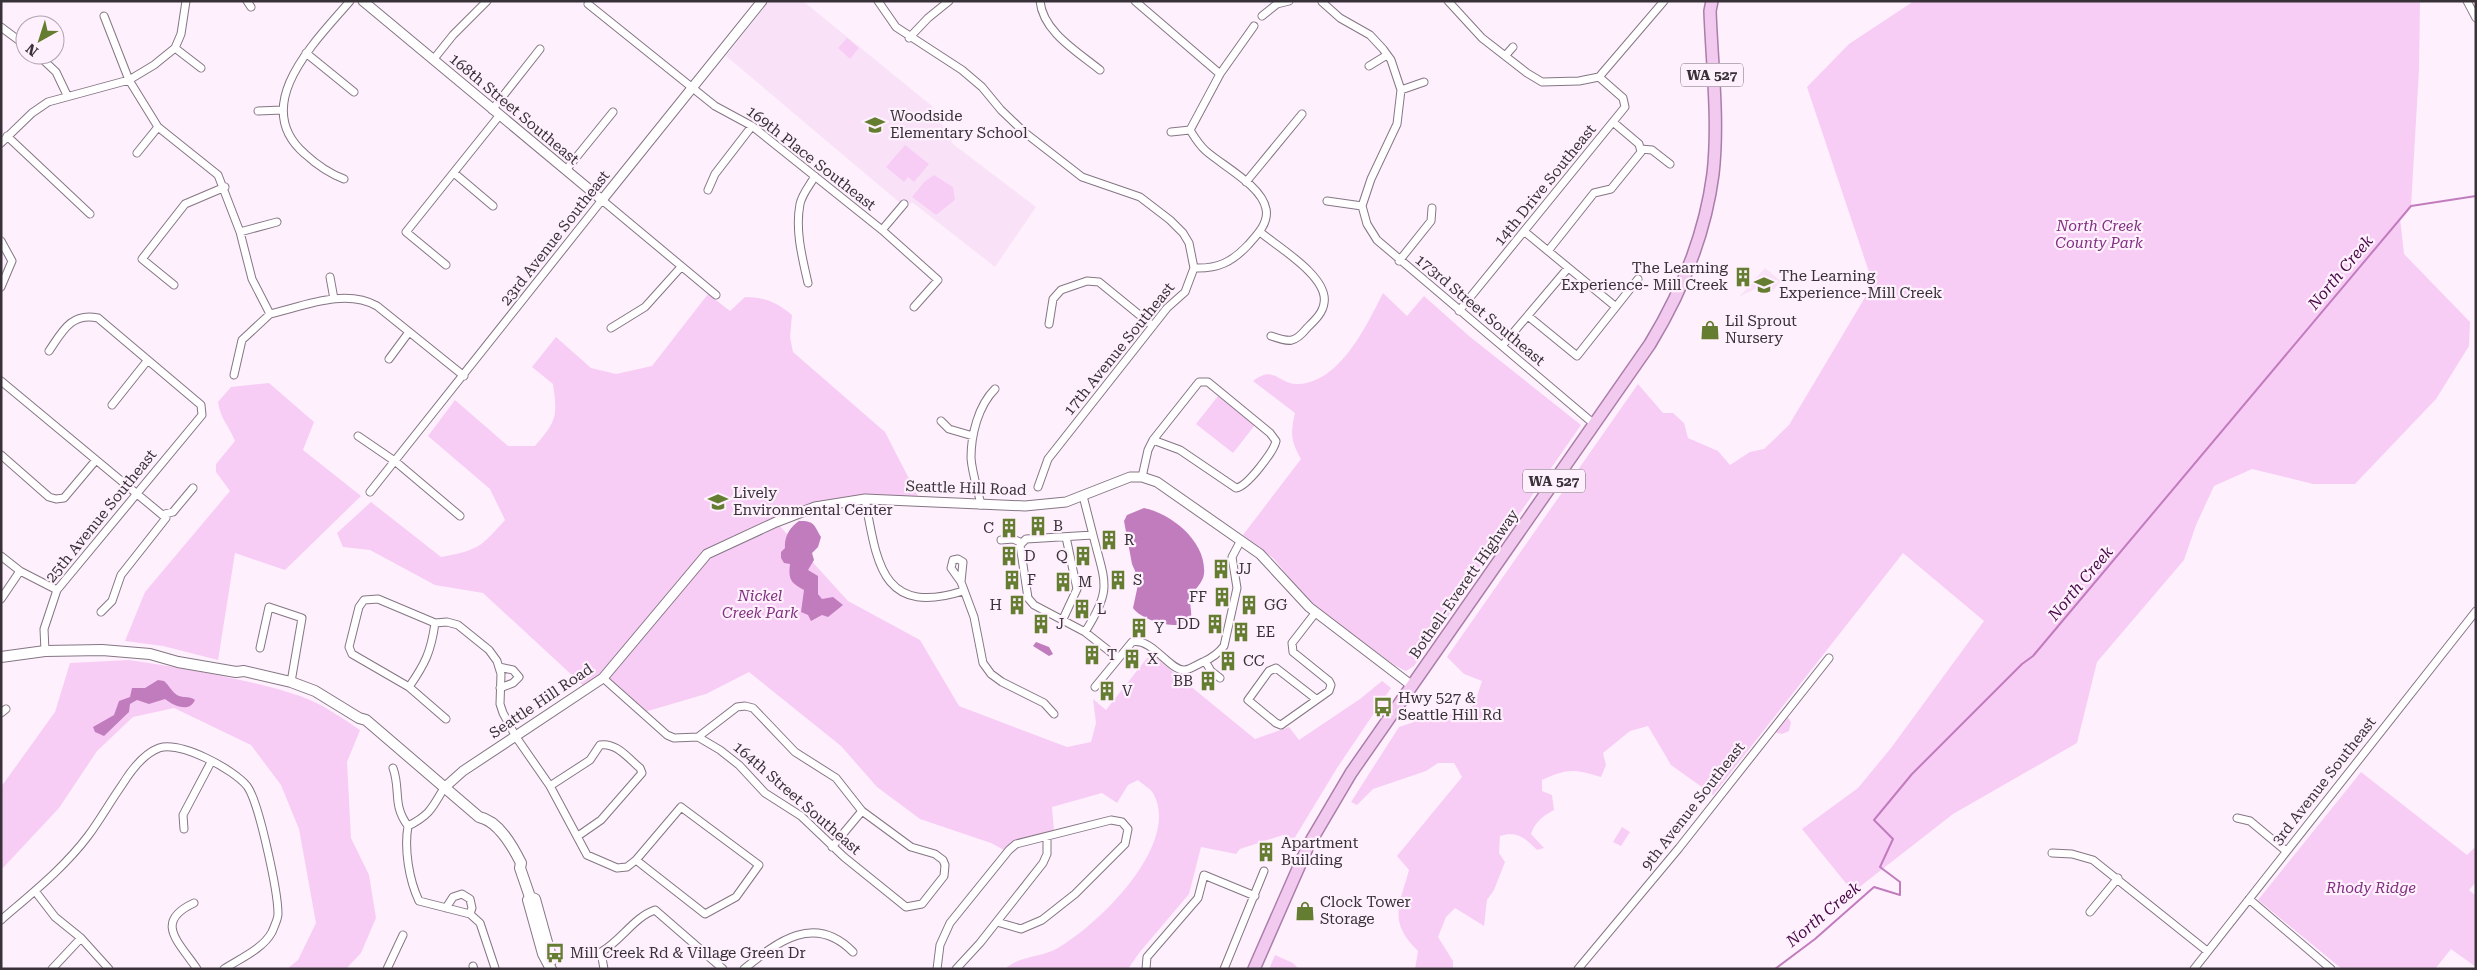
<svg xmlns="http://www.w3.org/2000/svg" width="2477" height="970" font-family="'Roboto Serif',serif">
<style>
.built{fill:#f9e2f7}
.green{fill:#f8cdf5}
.water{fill:#c17cbe}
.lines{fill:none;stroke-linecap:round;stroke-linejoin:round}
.stream{stroke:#c17cbe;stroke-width:2}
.minor-casing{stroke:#857684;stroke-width:9}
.tertiary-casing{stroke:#857684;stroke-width:11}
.secondary-casing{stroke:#857684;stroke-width:12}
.primary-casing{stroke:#ab7da9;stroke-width:14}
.minor{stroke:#fff;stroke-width:7}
.tertiary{stroke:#fff;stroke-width:9}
.secondary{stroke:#fff;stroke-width:10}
.primary{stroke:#f2caf0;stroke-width:11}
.labels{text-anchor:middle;stroke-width:4.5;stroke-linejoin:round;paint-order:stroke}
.shield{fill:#fef0fd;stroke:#736b73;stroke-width:1}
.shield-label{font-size:14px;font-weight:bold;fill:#383238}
.street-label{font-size:15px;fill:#383238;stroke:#fef0fd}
.poi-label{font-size:15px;fill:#383238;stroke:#fef0fd;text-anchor:start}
.park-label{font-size:15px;font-style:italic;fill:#823081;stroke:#fef0fd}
.water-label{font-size:16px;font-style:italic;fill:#480848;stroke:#fef0fd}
</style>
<rect width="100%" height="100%" fill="#fef0fd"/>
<!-- built -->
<path class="built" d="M 769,1 L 803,1 L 932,106 L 953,144 L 1036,207 L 995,267 L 912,202 L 906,208 L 726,56 Z
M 1765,268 L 1781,281 L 1770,294 L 1763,288 L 1757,288 L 1739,297 Z"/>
<!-- green -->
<path class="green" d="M 1914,1 L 2420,1 L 2419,70 L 2411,206 L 2400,218 L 2404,254 L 2470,322 L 2469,346 L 2436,399 L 2355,484 L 2313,484 L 2252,469 L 2214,486 L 2196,525 L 2184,560 L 2097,662 L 2077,743 L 1953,814 L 1853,892 L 1802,829 L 1858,788 L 1891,748 L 1984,621 L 1903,553 L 1713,795 L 1671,765 L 1648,726 L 1630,731 L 1603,753 L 1606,765 L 1601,777 C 1575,769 1567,768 1542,780 L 1542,791 L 1552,795 L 1554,810 C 1543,816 1535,822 1531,834 L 1544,848 L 1537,850 C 1525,838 1518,831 1500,836 L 1499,853 L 1505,862 L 1494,890 L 1487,900 L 1484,926 L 1455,908 L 1446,917 L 1438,937 L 1453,961 L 1453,969 L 1415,969 L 1418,951 C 1388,922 1399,906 1409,870 L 1397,856 L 1462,777 L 1454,763 L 1438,763 L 1426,771 L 1373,789 L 1357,805 L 1351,802 L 1399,727 L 1441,713 L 1458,716 L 1474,705 L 1482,681 L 1464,674 L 1447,657 L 1638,384 L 1663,413 L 1673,413 L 1684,423 L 1688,438 L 1718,451 L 1730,465 L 1750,452 L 1764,449 L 1789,425 L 1873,284 L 1807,87 L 1849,44 Z
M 847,38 L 859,48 L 850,59 L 838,48 Z
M 905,145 L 929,164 L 914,182 L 908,177 L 904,182 L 886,167 Z
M 934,175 L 953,187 L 955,200 L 936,215 L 912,197 L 924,182 Z
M 1383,293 L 1407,316 L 1424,296 L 1469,336 L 1581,425 L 1414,666 L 1406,671 L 1394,665 L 1315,606 L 1303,595 L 1274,559 L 1243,535 L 1301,459 C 1291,441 1290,434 1295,413 L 1253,381 C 1276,364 1278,385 1299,384 C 1340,382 1367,325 1383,293 Z
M 708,294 L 730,311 L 745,297 C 764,297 777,302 792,315 L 790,337 L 793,352 L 885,432 L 921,502 L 865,499 L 815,507 L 777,523 L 848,601 L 920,640 L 959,706 L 1067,747 L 1091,742 L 1096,723 L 1093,699 L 1106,710 L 1147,658 L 1156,658 L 1255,739 L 1289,727 L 1299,740 L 1360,699 L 1382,681 L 1391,688 L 1337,768 L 1294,839 L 1283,835 L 1240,849 L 1236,854 L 1201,847 L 1189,894 L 1139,953 L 1128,969 L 1005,969 C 1020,955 1041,958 1058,948 C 1098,925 1182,844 1153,793 C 1150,788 1142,784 1138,780 L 1128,785 L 1117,803 L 1102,793 L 1052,807 L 1054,831 L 1020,839 L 1004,850 L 991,843 L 920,819 L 877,787 L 841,746 L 749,672 L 706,694 L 641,713 L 604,678 L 587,689 L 483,593 L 435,585 L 370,550 L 343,547 L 337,533 L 371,502 L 441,557 C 478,550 480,548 505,520 L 490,489 L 428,436 L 455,400 L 508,446 L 535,446 C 556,422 558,417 553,384 L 532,367 L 556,337 L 591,368 L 616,374 L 652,366 Z
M 269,383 L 314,422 L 303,450 L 361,496 L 285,570 L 235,553 L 218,660 L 163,646 L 125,641 L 145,592 L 230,491 L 216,472 L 216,464 L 235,441 C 229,426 220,418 218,402 L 231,387 Z
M 1218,396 L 1255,425 L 1233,453 L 1196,424 Z
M 129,660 C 183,668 248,679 300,696 C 322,704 341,717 360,730 L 347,762 L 351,838 L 369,875 L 376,918 L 361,953 L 346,969 L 287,969 L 298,960 L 316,923 L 299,829 L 281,785 L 251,745 L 174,708 L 133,717 L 97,751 L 59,808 L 1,870 L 1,787 L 55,712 L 70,663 Z
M 1787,716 L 1791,722 L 1789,731 L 1782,734 L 1773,732 Z
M 2361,772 L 2467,855 L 2476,846 L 2476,882 L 2469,890 L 2476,896 L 2476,967 L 2451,949 L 2435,969 L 2342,969 L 2258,900 Z
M 1622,827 L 1630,832 L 1621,846 L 1613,842 Z
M 1275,955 L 1293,963 L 1299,969 L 1269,969 Z"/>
<!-- water -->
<path class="water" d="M 1144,508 C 1172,514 1207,542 1204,574 C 1203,583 1194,589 1191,598 C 1189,604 1192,611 1191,617 L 1179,625 C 1165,626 1141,619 1133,608 L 1139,580 L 1132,564 L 1124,521 L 1127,515 Z
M 799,521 C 815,520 815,527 821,537 L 818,547 L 812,553 L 814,560 L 808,570 L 818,576 L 818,594 L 822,599 L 833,597 L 843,605 L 828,617 L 822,615 L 811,621 L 808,615 L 801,612 L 804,590 C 791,583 788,580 790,564 L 784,563 L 781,558 L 781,552 L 785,548 C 784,537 790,527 799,521 Z
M 1036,642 L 1049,647 L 1053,654 L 1049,656 L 1033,646 Z
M 158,680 L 164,681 C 170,686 172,693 179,696 C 185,698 190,696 195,700 C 189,713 174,706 165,699 L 149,704 L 137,700 L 130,704 L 129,712 L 104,736 L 95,732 L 93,727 L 114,715 L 119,701 L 130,697 L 132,688 L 145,688 Z"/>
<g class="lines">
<!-- stream -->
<path class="stream" d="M 1775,969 L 1815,939 L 1874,887 L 1900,895 L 1900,882 L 1880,867 L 1893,839 L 1874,820 L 1912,774 L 2022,664 L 2033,656 L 2411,206 L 2476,196"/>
<defs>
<path id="minor" d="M 247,1 L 251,7
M 878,1 L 896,27 L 962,70 L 982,87 L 1001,110 L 1024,132 L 1082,177 L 1140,197 L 1170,220 L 1183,233 L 1189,243 L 1194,268
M 1040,1 C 1043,32 1078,52 1100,70
M 1135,1 L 1220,74
M 1448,1 L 1482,38 L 1527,73 L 1542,82 L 1579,81 L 1599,77
M 2467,1 L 2476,18
M 1322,2 L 1340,18 L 1370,35 L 1383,49 L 1391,60 L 1401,90 L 1397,124 L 1371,179 L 1362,206
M 588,4 L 715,106 L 752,126 L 882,230 L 938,280 L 914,307
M 104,16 L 129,80 L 158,127 L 218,175 L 240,232 L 252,279 L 270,314 C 304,306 345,288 377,306 L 464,376
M 1262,16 L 1277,4 L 1289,1
M 1,27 L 25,45
M 909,38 L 928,18 L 949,1
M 175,48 L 201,68
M 306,53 L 354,92
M 38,55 L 56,72 L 67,95
M 1505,56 L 1513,47
M 433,60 L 453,35 L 487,1
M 1369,66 L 1387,55
M 1599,77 L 1664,1
M 1401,90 L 1424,82
M 492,110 L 540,49
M 258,111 L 282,110
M 1190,130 L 1220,74 L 1254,26
M 7,136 L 90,214
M 1,143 L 32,113 L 48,102 L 129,80 L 154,65 L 175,48 L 181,34 L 186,1
M 1641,149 L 1652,150 L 1670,164
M 137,153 L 158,127
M 566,170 L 613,112
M 454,173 L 493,206
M 344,179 C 328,173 317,165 305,154 C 248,105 317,40 350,1
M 1246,182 L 1302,114
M 708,190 L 715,174 L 752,126
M 1327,201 L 1362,206
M 1362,206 L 1367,224 L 1377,240 L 1594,424
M 882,230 L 904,204
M 240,232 L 277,222
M 1260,232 C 1278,247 1329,277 1324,303 C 1323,313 1314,321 1307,328 C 1294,344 1289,342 1271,336
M 1525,232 L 1616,307
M 1,241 L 12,261 L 1,287
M 1548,251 L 1594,193 L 1611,189 L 1641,152 L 1639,144 L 1613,122
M 1399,261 L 1431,221 L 1432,208
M 446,265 L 406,232 L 499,116
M 330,277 L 334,299
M 808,283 C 802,257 795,230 800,204 C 802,194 810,185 815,176
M 174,285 L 142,259 L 185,204 L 225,187
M 1459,311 L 1625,107 L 1623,98 L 1599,77
M 1528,316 L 1577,356 L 1638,279
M 1049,324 L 1053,299 L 1061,290 L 1087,281 L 1099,282 L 1153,326
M 611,328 L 645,307 L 681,267
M 1502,346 L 1568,268
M 389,359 L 409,332
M 234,375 L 242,340 L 270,314
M 1,381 L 166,518 L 121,575 L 112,601 L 101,612
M 112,405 L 147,361
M 941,421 L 949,429 L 973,436
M 358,436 L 396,462 L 460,516
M 1,455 L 49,497 L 56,499 L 64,498 L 96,460
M 1142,477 L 1148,450 L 1153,440 L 1199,382 L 1208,382 L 1270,433 L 1276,441 C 1274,451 1247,487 1236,488 L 1180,450 L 1153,440
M 1038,487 L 1048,459 L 1167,308 L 1185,292 L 1194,268 C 1218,269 1232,262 1248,245 C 1257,235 1269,223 1266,209 C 1262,186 1223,166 1206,151 C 1199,145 1195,138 1190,130 L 1171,132
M 370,492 L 602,200 L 716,295
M 1083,496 L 1093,535 L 1026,539 L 1020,545 L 1028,598 L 1034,605 L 1085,632 L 1118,658
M 865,499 C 877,562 881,617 963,591
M 981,505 C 978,490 972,473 971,458 C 971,435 978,406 995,389
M 165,514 L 173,512 L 193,488
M 1001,540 L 1013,539 L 1022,543
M 1,556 L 20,571 L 57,590
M 961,582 L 951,568 L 953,560 L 958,559 L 963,562 L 961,582 L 974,617 L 983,663 L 991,674 L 1002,682 L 1044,703 L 1054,714
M 1,599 L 20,571
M 1316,612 L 1292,643 L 1293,652 L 1329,681 L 1331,685 L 1329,691 L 1281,725 L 1276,723 L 1248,700 L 1269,671 L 1276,668 L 1316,699
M 1063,619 L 1077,589 L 1066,537
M 1085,632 C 1113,588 1105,583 1093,535
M 260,648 L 269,607 L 302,618 L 291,682
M 45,651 L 44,629 L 57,590 L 202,415 L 201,405 L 98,318 C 71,312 62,332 49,351
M 1205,661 L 1211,671 L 1220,678
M 499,667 L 513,670 L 519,677 L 513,683 L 500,688
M 603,678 L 667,735 L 674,738 L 698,737 L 720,750 L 739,765 L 765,793 L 801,816 L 844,857 L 906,907 L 922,904 L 944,876 L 945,865 L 943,860 L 935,854 L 911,847 L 862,811 L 836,778 L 795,752 L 753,708 L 745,706 L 737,707 L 698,737
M 409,687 C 425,664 431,652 435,623
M 1095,687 L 1132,642 C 1152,637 1170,672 1185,670 C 1191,669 1198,664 1203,662 C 1212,658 1218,654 1224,646 L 1237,588 L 1232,557 L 1241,540
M 1,713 L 6,709
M 446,719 L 409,687 L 352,654 L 349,647 L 359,607 L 364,600 L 378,599 L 435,623 L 447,622 L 458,625 L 489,650 L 497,661 L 501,674 L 500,704 L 503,713 L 516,737 L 550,786 L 587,855 L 617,868 L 627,867 L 636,860 L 705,914 L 736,897 L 759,865 L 681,807 L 636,860
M 393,768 C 401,790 392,805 408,826
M 550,786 L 590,760 L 600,745 C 616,742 628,758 640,768 L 642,773 L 601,820 L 578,836
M 2237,818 L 2250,821 L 2286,851
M 408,826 C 404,849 409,880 419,901 L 470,914 L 480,923 L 495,968
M 408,826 C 430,815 432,808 444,788
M 184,829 L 183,815 L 211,762
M 832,847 L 862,811
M 2052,853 L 2072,854 L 2093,860 L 2207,951
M 35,891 L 55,917 L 81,938 L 109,969
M 2249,899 L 2331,969
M 194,903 C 153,922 179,942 197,969
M 446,908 L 453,897 L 462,894 L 470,899 L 472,908 L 470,914
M 2090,912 L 2118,878
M 1,920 C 31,894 64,868 88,836 C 100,820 110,802 122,785 C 130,772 143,754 159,748 C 181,741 233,769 247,786 C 259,802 278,892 278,914 C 278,919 274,927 272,932 C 263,949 239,959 224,969
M 473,966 L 474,969
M 52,969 L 81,938
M 387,969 L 403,935
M 604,969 L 601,952 C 621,941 634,917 655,910 L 723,969
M 744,969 C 778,941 815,913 853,952
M 937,969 L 940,945 L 950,923 L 1009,850 L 1016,844 L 1111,820 L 1122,822 L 1128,829 L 1125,844 L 1075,894 L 1042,920 L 1021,929 L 997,922
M 956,969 L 980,943 L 1043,863 L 1047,854 L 1047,837
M 1146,969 L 1147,957 L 1198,898 L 1204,875 L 1255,896
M 1224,969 L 1264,871
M 1578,969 L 1679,848 L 1829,658
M 2194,969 L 2476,611"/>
<path id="tertiary" d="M 363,1 L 602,200 L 762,1
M 444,788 L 463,771 L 603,678 L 707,554 L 776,522 L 815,507 L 865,499 L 1025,506 L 1066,502 L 1130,477 L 1142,477 L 1157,482 L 1260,554 L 1309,607 L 1411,685"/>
<path id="secondary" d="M 1,657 L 45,651 L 102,650 L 150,654 L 178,662 L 236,672 L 244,671 L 291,682 L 315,691 L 359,718 L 366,720 L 479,817 C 499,821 513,847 521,863 L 520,868 L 530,897 L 528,900 L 543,954 L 551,969
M 530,897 L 535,899 L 552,960"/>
<path id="primary" d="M 1254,969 L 1308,846 L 1351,773 L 1650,344 C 1681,293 1705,235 1713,174 C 1719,121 1712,65 1710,11 L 1712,1"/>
</defs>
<!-- minor casing -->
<use href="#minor" class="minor-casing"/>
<!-- tertiary casing -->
<use href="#tertiary" class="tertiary-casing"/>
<!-- secondary casing -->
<use href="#secondary" class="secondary-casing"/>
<!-- primary casing -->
<use href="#primary" class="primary-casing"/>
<!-- minor -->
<use href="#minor" class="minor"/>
<!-- tertiary -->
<use href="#tertiary" class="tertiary"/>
<!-- secondary -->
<use href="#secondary" class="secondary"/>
<!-- primary -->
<use href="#primary" class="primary"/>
</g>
<!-- icons -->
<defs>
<symbol id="school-bare" viewBox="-9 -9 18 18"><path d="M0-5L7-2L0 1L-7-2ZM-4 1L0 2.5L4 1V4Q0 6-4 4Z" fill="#657d30" stroke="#fef0fd" stroke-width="2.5" paint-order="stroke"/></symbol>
<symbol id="building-bare" viewBox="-9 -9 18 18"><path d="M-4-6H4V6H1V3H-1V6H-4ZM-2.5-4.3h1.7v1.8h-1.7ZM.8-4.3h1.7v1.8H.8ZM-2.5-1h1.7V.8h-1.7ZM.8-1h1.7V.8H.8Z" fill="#657d30" stroke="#fef0fd" stroke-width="2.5" paint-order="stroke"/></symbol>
<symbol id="shop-bare" viewBox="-9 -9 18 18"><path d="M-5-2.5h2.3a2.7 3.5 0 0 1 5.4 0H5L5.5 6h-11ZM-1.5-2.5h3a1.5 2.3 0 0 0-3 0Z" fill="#657d30" stroke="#fef0fd" stroke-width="2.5" paint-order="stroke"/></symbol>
<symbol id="bus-bare" viewBox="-9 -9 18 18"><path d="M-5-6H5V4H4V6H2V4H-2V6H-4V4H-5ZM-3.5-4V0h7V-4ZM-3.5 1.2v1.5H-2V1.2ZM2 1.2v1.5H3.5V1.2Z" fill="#657d30" stroke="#fef0fd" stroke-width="2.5" paint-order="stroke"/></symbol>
</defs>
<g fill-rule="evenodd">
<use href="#school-bare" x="861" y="111" width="28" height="28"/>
<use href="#building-bare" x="1729" y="263" width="28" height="28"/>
<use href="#school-bare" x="1750" y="271" width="28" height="28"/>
<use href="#shop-bare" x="1696" y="316" width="28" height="28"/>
<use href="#school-bare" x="704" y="488" width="28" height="28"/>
<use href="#building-bare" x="1024" y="512" width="28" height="28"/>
<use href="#building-bare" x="995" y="514" width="28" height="28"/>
<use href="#building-bare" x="1095" y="526" width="28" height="28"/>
<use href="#building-bare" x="995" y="542" width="28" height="28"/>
<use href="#building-bare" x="1069" y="542" width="28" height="28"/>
<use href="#building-bare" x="1207" y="555" width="28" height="28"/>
<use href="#building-bare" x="998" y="566" width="28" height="28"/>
<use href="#building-bare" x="1104" y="566" width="28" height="28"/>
<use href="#building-bare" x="1049" y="568" width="28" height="28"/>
<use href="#building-bare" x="1208" y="583" width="28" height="28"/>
<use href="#building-bare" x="1003" y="591" width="28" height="28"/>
<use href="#building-bare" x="1235" y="591" width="28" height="28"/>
<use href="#building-bare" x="1068" y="595" width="28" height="28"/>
<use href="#building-bare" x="1027" y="610" width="28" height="28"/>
<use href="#building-bare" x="1201" y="610" width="28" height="28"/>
<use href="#building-bare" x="1125" y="614" width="28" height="28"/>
<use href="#building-bare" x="1227" y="618" width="28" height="28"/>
<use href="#building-bare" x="1078" y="641" width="28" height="28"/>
<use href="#building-bare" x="1118" y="645" width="28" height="28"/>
<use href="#building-bare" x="1214" y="647" width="28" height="28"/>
<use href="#building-bare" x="1194" y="667" width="28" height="28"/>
<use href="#building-bare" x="1093" y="677" width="28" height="28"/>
<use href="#bus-bare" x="1369" y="693" width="28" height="28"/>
<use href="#building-bare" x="1252" y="838" width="28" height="28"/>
<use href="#shop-bare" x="1291" y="897" width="28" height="28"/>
<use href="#bus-bare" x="541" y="939" width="28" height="28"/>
</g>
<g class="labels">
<!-- shield labels -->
<g class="shield">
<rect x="1681" y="63.5" width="62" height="23" rx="4"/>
<rect x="1523" y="469.5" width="62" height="23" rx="4"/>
</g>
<g class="shield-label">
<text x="1712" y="80">WA 527</text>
<text x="1554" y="486">WA 527</text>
</g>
<!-- street labels -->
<g class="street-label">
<text transform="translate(514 109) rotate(40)" y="5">168th Street Southeast</text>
<text transform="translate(811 158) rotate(38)" y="5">169th Place Southeast</text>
<text transform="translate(1545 185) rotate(-51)" y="5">14th Drive Southeast</text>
<text transform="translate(555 238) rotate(-52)" y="5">23rd Avenue Southeast</text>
<text transform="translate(1480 310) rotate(40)" y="5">173rd Street Southeast</text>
<text transform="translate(1119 349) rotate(-51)" y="5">17th Avenue Southeast</text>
<text transform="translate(966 488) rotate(2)" y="5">Seattle Hill Road</text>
<text transform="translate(101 516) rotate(-51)" y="5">25th Avenue Southeast</text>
<text transform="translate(1464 584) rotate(-55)" y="5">Bothell-Everett Highway</text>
<text transform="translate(541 701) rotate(-34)" y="5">Seattle Hill Road</text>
<text transform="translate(2324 781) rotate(-52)" y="5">3rd Avenue Southeast</text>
<text transform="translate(797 798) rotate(41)" y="5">164th Street Southeast</text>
<text transform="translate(1693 806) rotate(-52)" y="5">9th Avenue Southeast</text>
</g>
<!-- poi labels -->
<g class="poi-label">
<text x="890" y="121">Woodside<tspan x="890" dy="17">Elementary School</tspan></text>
<text x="1728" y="273" text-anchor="end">The Learning<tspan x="1728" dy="17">Experience- Mill Creek</tspan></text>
<text x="1779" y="281">The Learning<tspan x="1779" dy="17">Experience-Mill Creek</tspan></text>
<text x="1725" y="326">Lil Sprout<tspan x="1725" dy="17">Nursery</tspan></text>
<text x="733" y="498">Lively<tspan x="733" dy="17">Environmental Center</tspan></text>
<text x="1053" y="531">B</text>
<text x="994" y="533" text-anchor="end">C</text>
<text x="1124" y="545">R</text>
<text x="1024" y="561">D</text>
<text x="1068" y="561" text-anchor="end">Q</text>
<text x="1236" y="574">JJ</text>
<text x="1027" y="585">F</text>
<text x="1133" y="585">S</text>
<text x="1078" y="587">M</text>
<text x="1207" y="602" text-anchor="end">FF</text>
<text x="1002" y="610" text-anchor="end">H</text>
<text x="1264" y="610">GG</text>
<text x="1097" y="614">L</text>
<text x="1056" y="629">J</text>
<text x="1200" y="629" text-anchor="end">DD</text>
<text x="1154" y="633">Y</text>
<text x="1256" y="637">EE</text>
<text x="1107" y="660">T</text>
<text x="1147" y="664">X</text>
<text x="1243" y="666">CC</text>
<text x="1193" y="686" text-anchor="end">BB</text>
<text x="1122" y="696">V</text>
<text x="1398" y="703">Hwy 527 &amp;<tspan x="1398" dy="17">Seattle Hill Rd</tspan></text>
<text x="1281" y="848">Apartment<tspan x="1281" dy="17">Building</tspan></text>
<text x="1320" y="907">Clock Tower<tspan x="1320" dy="17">Storage</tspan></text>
<text x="570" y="958">Mill Creek Rd &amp; Village Green Dr</text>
</g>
<!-- park labels -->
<g class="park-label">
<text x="2099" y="231">North Creek<tspan x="2099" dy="17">County Park</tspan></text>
<text x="760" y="601">Nickel<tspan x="760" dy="17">Creek Park</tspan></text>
<text x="2371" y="893">Rhody Ridge</text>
</g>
<!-- water labels -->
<g class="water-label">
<text transform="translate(2340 272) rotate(-50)" y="6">North Creek</text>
<text transform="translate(2080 583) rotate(-50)" y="6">North Creek</text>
<text transform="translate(1823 914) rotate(-40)" y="6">North Creek</text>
</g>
</g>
<!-- border -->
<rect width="2477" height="970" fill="none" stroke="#383238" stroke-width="5"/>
<!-- north arrow -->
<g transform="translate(40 40) rotate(219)"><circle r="24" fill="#fef0fd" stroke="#afa4ae"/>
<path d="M0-4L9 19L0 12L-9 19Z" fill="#657d30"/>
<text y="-8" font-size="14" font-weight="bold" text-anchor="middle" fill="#383238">N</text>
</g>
</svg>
